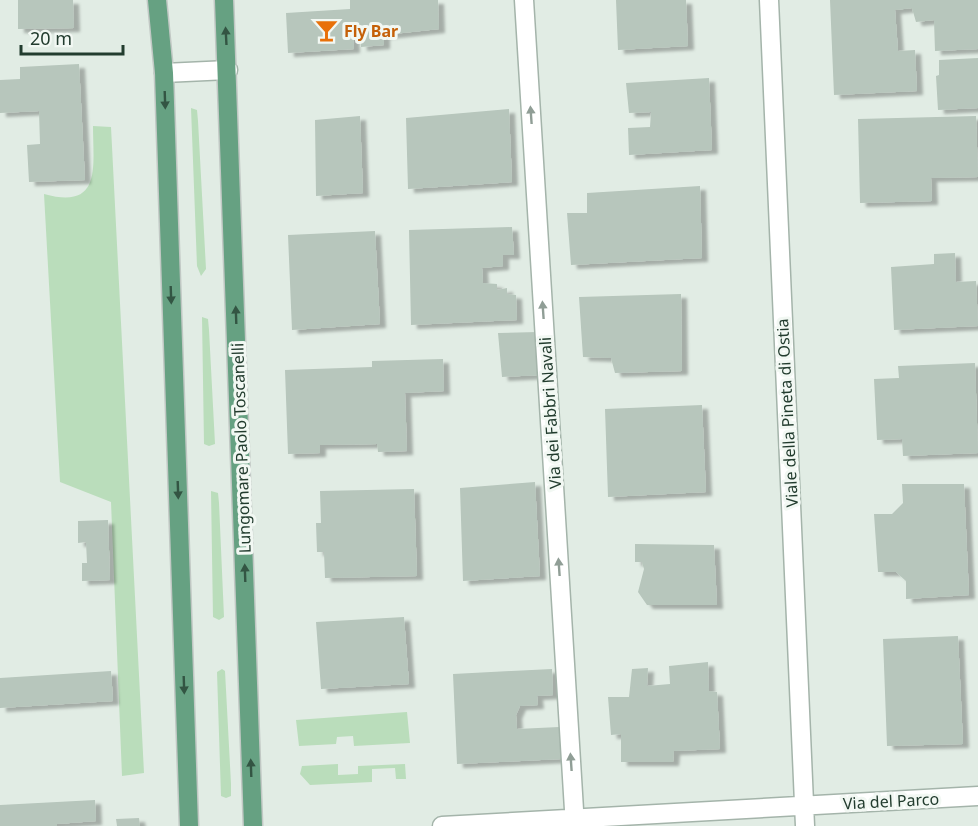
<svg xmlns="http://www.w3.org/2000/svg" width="978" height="826" font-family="'Noto Sans',sans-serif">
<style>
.green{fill:#baddbb}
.building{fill:#b7c6bc;filter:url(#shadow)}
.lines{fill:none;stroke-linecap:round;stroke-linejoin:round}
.minor-casing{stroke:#a4b4aa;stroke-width:21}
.major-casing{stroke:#c1c8c4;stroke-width:21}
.minor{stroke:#fff;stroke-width:18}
.major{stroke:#66a182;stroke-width:18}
.oneway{fill:#335543}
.oneway2{fill:#909e96}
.labels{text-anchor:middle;stroke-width:6;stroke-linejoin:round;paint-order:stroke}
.food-label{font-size:16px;font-weight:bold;fill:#c56008;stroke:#f2f8f3;text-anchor:start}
.street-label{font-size:16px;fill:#223c2e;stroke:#f2f8f3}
</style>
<defs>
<filter id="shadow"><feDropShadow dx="6" dy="4" stdDeviation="1.5" flood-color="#0004"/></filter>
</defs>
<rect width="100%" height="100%" fill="#e1ece4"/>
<!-- green -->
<path class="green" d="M 191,108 L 197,110 L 198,121 L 206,269 L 201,276 L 197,266 Z
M 93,126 L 111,127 L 144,773 L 122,776 L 111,502 L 60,482 L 44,194 C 102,210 93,168 93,126 Z
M 202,317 L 208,319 L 209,330 L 215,444 L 209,446 L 204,444 Z
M 211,491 L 218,493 L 219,503 L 224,617 L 219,620 L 213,617 Z
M 222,669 L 225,671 L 231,784 L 231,796 L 226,798 L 221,796 L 217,672 Z
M 407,712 L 410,743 L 354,746 L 353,736 L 337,737 L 336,744 L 299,746 L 296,720 Z
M 338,764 L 338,775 L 358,774 L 358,766 L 405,764 L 406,779 L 396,779 L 395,768 L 372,769 L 372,782 L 310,785 L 300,774 L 302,766 Z"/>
<!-- building -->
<path class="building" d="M 18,0 L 73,0 L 74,28 L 18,29 Z
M 350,0 L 438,0 L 439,29 L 384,35 L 384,45 L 361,47 L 360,28 L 353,29 L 354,49 L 288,53 L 286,13 L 350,9 Z
M 616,0 L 686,0 L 688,46 L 618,50 Z
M 830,0 L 978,0 L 978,49 L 935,51 L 934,20 L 916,22 L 912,8 L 895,10 L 898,51 L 915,50 L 917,91 L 834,95 Z
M 978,58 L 978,108 L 938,110 L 936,76 L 939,75 L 939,60 Z
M 79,64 L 85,180 L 29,182 L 27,145 L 40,144 L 39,111 L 0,113 L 0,80 L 20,79 L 20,67 Z
M 709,78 L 712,150 L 629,155 L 628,128 L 650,127 L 651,112 L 629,113 L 626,83 Z
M 509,109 L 512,182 L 408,189 L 406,118 Z
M 360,116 L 363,193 L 316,196 L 315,120 Z
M 976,116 L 978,177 L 931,178 L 932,201 L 860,203 L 858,119 Z
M 700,186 L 702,258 L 571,265 L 567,213 L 587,213 L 587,193 Z
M 512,227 L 514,255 L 503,255 L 503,266 L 482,268 L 483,283 L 497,284 L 497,290 L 507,288 L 507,294 L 516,295 L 517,320 L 411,325 L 409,230 Z
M 375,231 L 380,324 L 292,330 L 288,235 Z
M 955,253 L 956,282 L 976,281 L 978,326 L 894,330 L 891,267 L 934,264 L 934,254 Z
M 681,294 L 682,371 L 615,373 L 611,358 L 583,357 L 579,297 Z
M 538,332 L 540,375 L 502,377 L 498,333 Z
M 443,359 L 444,391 L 405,393 L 407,451 L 378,452 L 377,444 L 320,445 L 320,453 L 288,454 L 285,370 L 372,367 L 372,361 Z
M 975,363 L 978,453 L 903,456 L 902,439 L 877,440 L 874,379 L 899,378 L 898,366 Z
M 702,405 L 706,492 L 608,497 L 605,409 Z
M 535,482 L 540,576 L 463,581 L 460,488 Z
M 902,484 L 964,484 L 969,595 L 906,599 L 906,581 L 896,572 L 878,572 L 874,514 L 892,514 L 903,503 Z
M 414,489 L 417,576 L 325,578 L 324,552 L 317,552 L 316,523 L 321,523 L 320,491 Z
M 108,520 L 110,580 L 82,581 L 82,563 L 87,563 L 86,542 L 78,543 L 78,521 Z
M 635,544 L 714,545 L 717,605 L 647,605 L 638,592 L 644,569 L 642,562 L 635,562 Z
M 404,617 L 409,684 L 321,689 L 316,622 Z
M 958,636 L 963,744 L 887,746 L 883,639 Z
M 708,662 L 709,691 L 717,692 L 720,749 L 674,751 L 673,762 L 621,762 L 621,734 L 611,735 L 608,697 L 629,697 L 632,669 L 648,668 L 647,686 L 670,684 L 669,666 Z
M 552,669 L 553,695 L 537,696 L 538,705 L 520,706 L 516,715 L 517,729 L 559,727 L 561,759 L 457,764 L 453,674 Z
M 111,671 L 113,701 L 0,708 L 0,678 Z
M 95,800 L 96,821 L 57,824 L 57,826 L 0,826 L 0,805 Z
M 139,818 L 140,826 L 117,826 L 116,819 Z"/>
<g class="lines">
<defs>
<path id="minor" d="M 524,0 L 575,826
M 769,0 L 805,826
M 164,73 L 228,70
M 442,826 L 978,796"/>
<path id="major" d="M 157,0 L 164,73 L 189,826
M 224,0 L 253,826"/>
</defs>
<!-- minor casing -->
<use href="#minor" class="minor-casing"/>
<!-- major casing -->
<use href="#major" class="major-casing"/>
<!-- minor -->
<use href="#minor" class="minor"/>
<!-- major -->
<use href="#major" class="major"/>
</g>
<!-- one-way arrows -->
<defs><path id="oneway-solid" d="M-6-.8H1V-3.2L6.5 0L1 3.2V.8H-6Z" transform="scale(1.5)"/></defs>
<g class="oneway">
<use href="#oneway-solid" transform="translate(226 36) rotate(-93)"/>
<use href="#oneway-solid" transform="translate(165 100) rotate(88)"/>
<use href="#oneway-solid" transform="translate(171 295) rotate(88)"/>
<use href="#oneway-solid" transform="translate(236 315) rotate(-92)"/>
<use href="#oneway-solid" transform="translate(178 490) rotate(88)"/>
<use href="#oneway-solid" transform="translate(245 573) rotate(-92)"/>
<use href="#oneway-solid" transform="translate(184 685) rotate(88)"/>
<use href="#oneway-solid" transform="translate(251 768) rotate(-92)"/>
</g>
<g class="oneway2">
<use href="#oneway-solid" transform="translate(531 115) rotate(-94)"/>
<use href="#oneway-solid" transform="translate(543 310) rotate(-94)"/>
<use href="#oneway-solid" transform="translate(559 567) rotate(-94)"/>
<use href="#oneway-solid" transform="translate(571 762) rotate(-94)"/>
</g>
<!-- icons -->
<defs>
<symbol id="bar-bare" viewBox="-9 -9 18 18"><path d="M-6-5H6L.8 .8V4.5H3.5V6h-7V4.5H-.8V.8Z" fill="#e8710a" stroke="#f2f8f3" stroke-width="2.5" paint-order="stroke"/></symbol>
</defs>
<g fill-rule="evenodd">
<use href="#bar-bare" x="310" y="14" width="33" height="33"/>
</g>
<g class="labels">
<!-- food labels -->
<g class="food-label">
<text x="344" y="37">Fly Bar</text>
</g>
<!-- street labels -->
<g class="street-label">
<text transform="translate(550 413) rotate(-94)" y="6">Via dei Fabbri Navali</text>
<text transform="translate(787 413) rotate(-93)" y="6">Viale della Pineta di Ostia</text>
<text transform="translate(241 448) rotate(-92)" y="6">Lungomare Paolo Toscanelli</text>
<text transform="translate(891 801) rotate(-3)" y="6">Via del Parco</text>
</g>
</g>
<!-- scale -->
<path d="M21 45v9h102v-9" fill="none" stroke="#223c2e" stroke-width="3"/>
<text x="30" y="45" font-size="18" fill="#223c2e" stroke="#f2f8f3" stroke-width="4.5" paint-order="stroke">20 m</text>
</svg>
